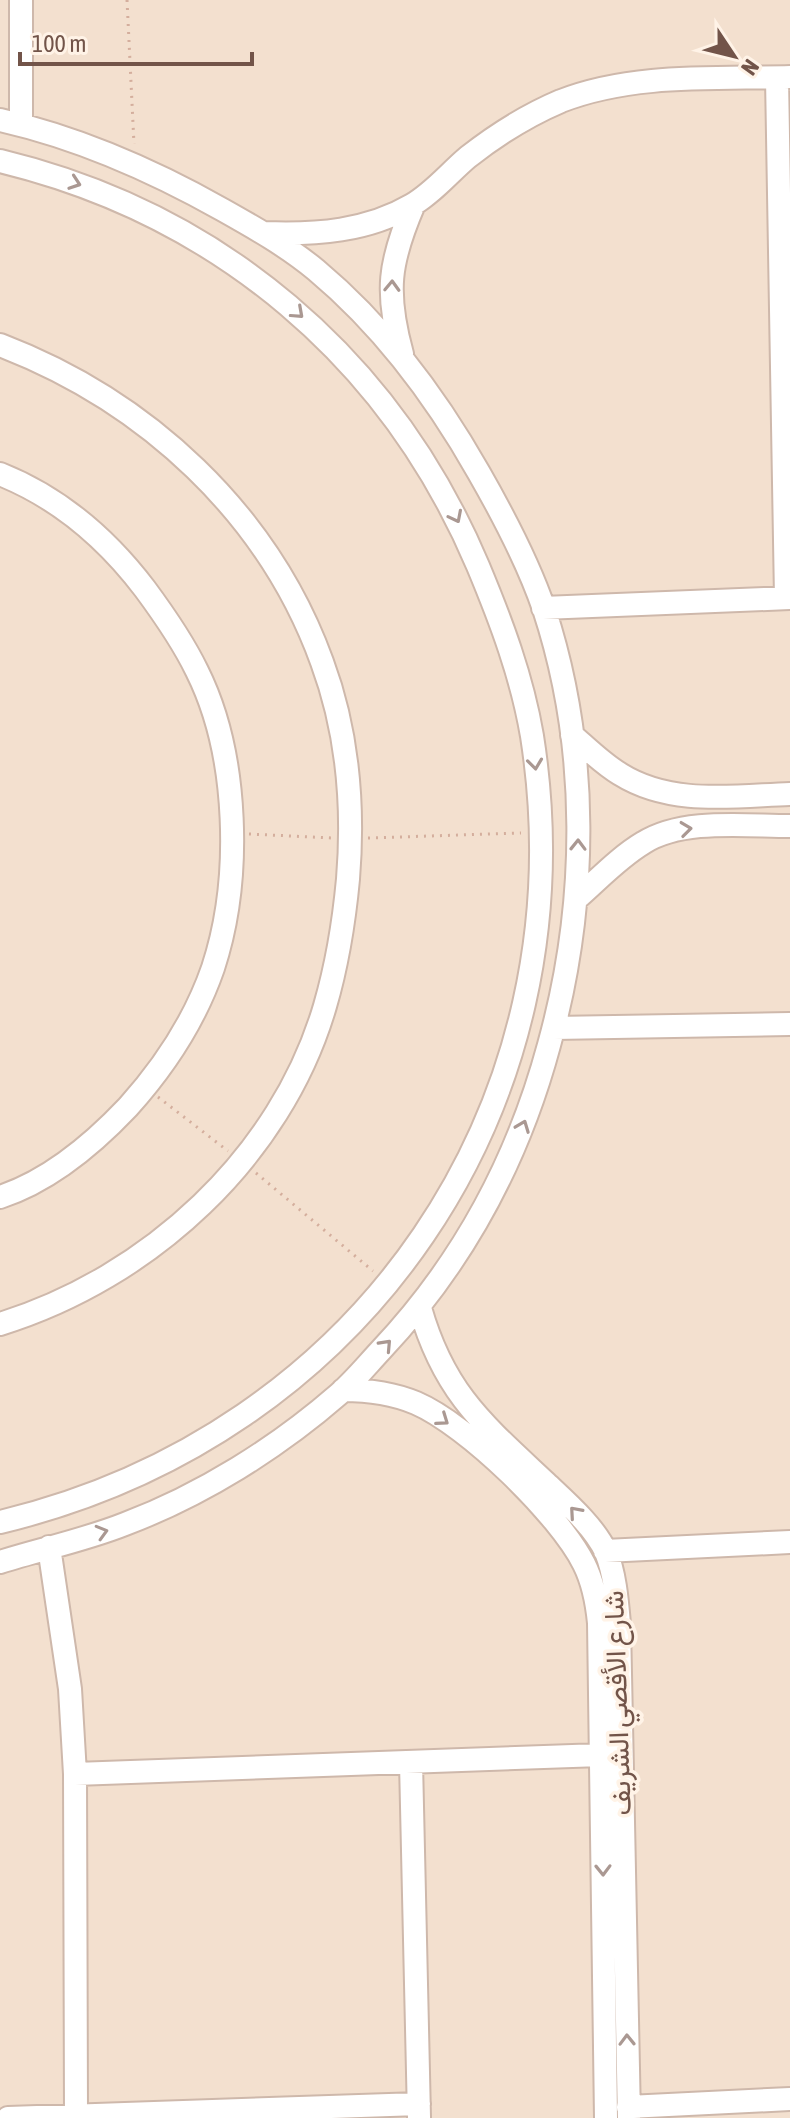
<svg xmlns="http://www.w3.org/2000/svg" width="790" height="2118" font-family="'Asap Condensed',Vazirmatn,sans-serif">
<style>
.residential{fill:#f3e0cf}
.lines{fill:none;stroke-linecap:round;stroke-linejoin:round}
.minor-casing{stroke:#ceb8ab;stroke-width:26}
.path{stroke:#d4ae9d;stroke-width:3;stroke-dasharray:2 6;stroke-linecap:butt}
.minor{stroke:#fff;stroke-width:22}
.oneway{stroke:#aa9892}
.labels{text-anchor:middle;stroke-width:7;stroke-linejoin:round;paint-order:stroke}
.street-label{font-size:28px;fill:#725449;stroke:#fff3e7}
</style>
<rect width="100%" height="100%" fill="#fbefe1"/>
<!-- residential -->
<path class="residential" d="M 0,0 L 790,0 L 790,2118 L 0,2118 Z"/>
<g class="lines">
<defs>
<path id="minor" d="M 21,0 L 21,125
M 777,78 L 786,598
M 0,120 C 80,138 152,170 223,210 C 255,228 287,246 316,270 C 383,326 436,397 479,473 C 503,515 528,562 544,609 C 590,749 588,904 549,1045 C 518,1160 462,1264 381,1350 C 367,1365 354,1381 339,1394 C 277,1448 202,1495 125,1524 C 85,1540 41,1549 0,1562
M 0,161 C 219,214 390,358 478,566 C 501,621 522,677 532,736 C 590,1105 362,1436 0,1522
M 265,233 C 316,235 368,231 412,205 C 433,193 450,172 468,157 C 496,135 528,115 561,101 C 633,73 715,79 790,77
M 0,345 C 146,401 268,513 322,662 C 348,732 354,805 348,879 C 344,922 337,965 325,1006 C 281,1157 149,1278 0,1324
M 402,354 C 385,292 389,262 414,204
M 0,474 C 60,498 107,539 145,589 C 165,616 183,642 197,671 C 239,755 242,880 213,968 C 195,1020 164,1067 128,1107 C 93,1144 49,1181 0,1197
M 543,608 L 790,598
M 572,735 C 587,748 603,764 620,774 C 671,806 733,796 790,794
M 576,899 C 597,881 618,858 643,843 C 682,818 745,826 790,826
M 554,1028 L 790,1024
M 420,1308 C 444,1393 484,1425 546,1483 C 566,1502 594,1526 606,1552 C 615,1574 617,1601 619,1624 L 629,2118
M 343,1390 C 368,1390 392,1393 416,1403 C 467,1425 559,1514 584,1564 C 593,1582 597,1602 599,1623 L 606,2118
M 49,1547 L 70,1689 L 75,1774 L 76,2114
M 605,1551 L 790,1542
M 411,1762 L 419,2117
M 75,1774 L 601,1755
M 628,2107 L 790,2099
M 8,2118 L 419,2104"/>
</defs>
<!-- minor casing -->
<use href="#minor" class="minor-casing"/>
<!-- path -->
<path class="path" d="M 127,0 L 134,144
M 249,834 L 333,838
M 368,838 L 521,833
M 158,1097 L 228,1151
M 256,1173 L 373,1271"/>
<!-- minor -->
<use href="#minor" class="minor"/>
</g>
<!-- one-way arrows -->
<defs><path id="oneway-chevron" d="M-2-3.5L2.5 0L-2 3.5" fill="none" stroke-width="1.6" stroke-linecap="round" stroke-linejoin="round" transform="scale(2)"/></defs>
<g class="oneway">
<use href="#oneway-chevron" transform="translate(75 183) rotate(19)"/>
<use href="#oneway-chevron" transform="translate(392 286) rotate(-88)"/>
<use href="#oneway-chevron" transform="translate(298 313) rotate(42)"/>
<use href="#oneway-chevron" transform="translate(456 517) rotate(63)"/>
<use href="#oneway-chevron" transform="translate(535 764) rotate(83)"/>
<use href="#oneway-chevron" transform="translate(686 829) rotate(-7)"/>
<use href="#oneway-chevron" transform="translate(578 845) rotate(-89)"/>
<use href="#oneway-chevron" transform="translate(523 1126) rotate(-69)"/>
<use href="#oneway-chevron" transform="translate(386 1345) rotate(-47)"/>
<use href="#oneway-chevron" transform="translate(443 1420) rotate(35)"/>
<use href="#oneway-chevron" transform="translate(575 1512) rotate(-131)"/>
<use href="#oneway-chevron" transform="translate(102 1532) rotate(-16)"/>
<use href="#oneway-chevron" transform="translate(603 1870) rotate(89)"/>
<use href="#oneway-chevron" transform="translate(627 2040) rotate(-91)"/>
</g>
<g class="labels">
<!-- street labels -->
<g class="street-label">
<text transform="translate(617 1703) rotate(-92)" y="10">شارع الأقصي الشريف</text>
</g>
</g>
<!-- north arrow -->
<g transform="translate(734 56) rotate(125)" stroke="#fff3e7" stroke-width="6" paint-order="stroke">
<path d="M0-6L14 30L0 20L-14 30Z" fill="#725449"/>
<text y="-12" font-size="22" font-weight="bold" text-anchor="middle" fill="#725449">N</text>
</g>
<!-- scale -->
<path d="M20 52v12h232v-12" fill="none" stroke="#725449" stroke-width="4"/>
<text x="32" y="52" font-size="24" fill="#725449" stroke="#fff3e7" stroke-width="6" paint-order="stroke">100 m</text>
</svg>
